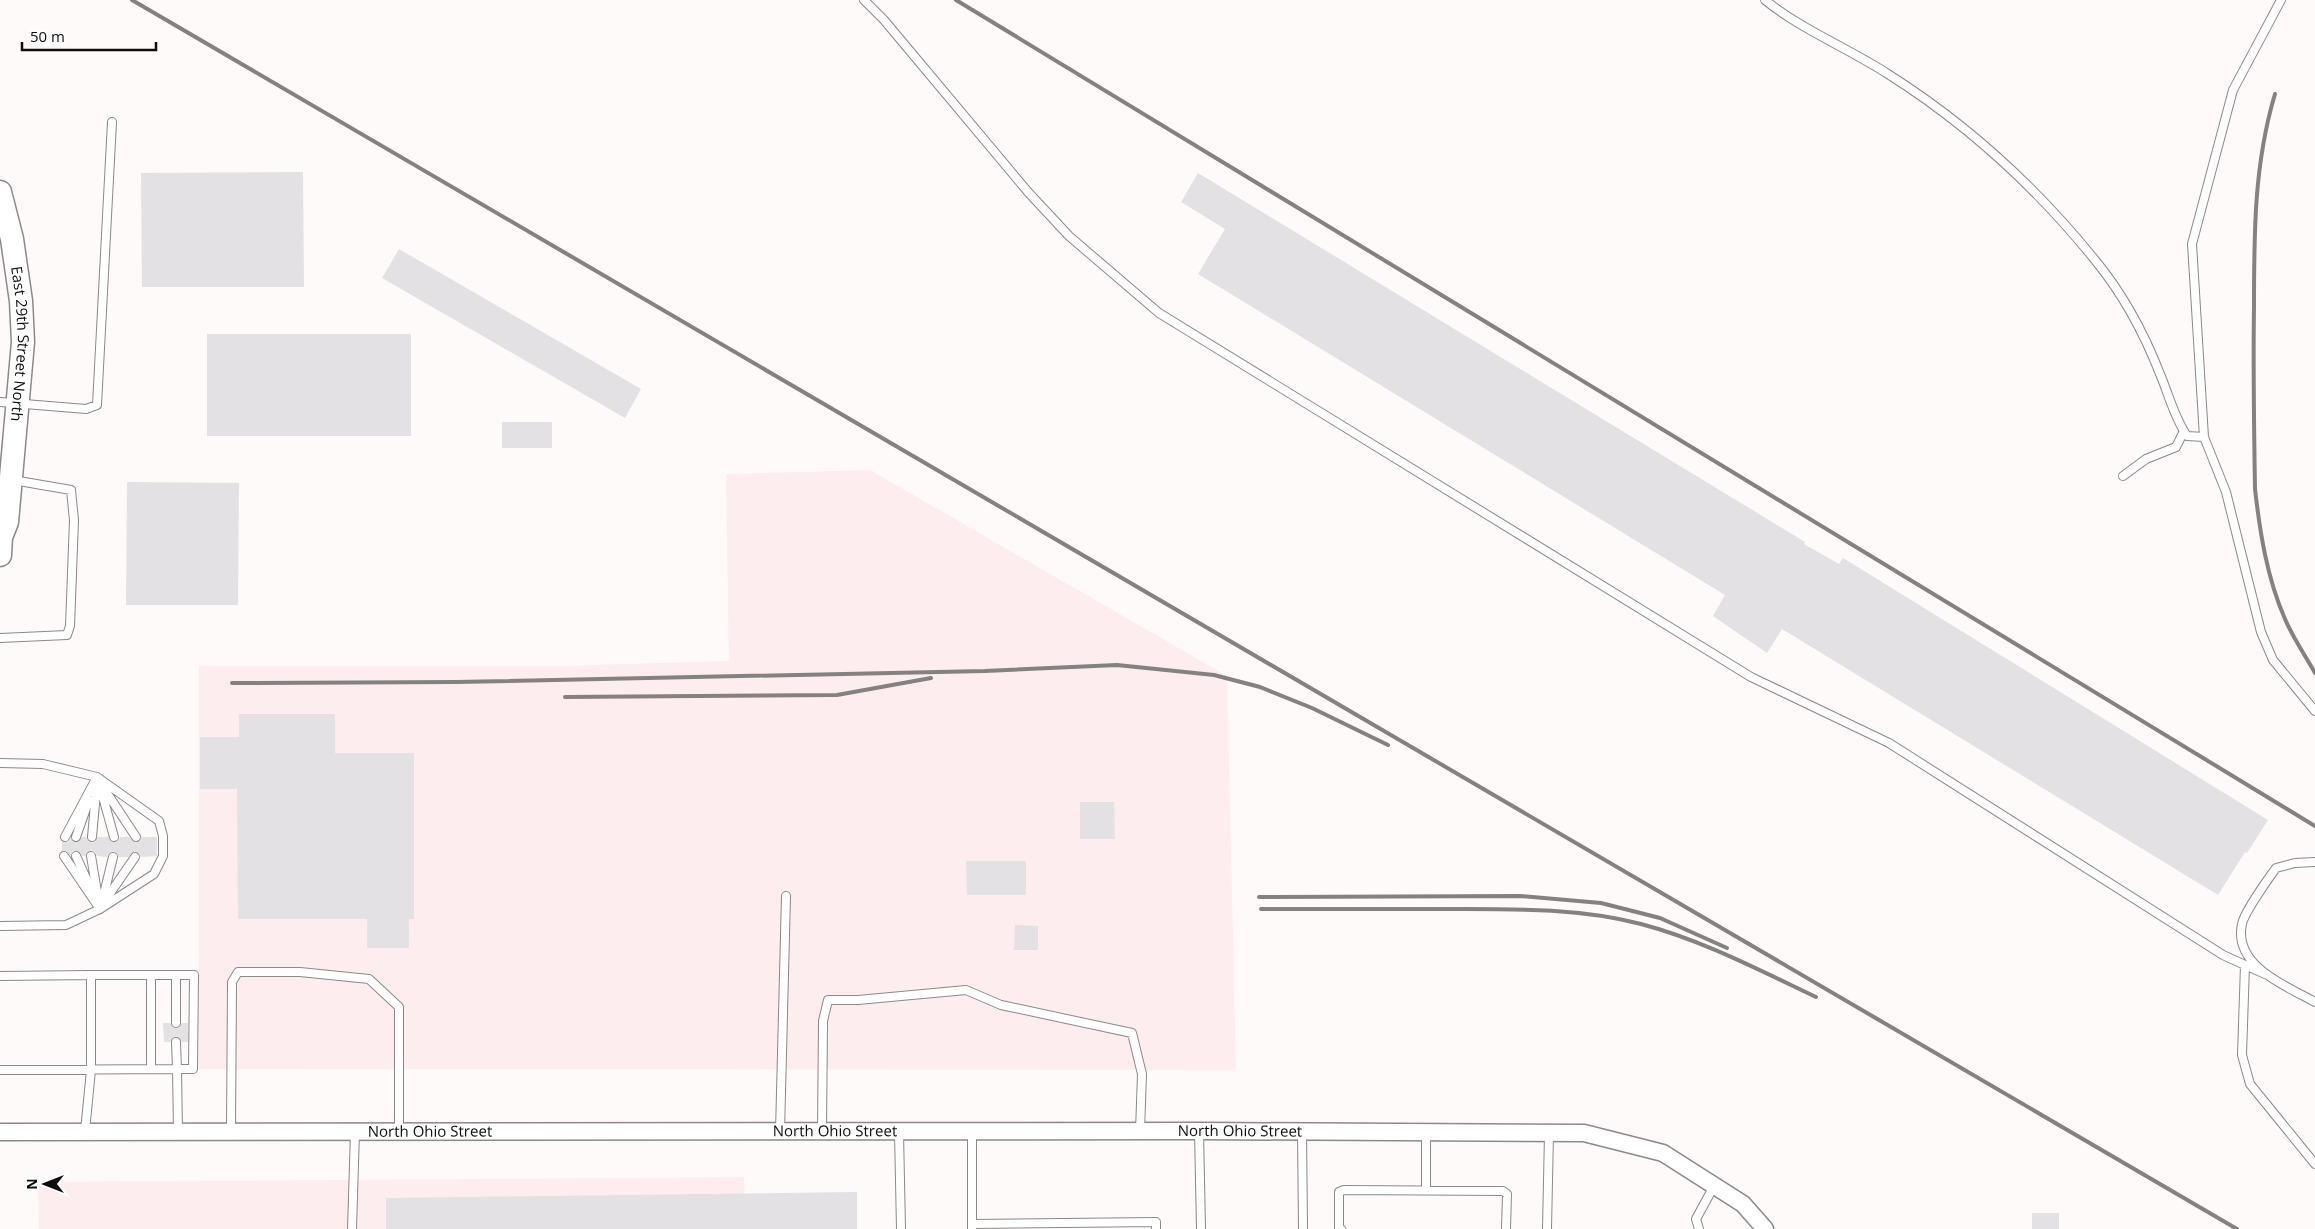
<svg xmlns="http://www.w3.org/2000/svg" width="2315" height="1229" font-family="'Open Sans',sans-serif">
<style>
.industrial{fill:#fdedee}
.building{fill:#e3e1e4}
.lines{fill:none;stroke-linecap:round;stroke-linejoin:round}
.lane-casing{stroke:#8c8988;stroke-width:10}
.street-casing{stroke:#8c8988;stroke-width:19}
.secondary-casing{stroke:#8c8988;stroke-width:25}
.lane{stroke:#fff;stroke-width:8}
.street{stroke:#fff;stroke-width:16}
.secondary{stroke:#fff;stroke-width:22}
.rail{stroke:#848181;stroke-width:4}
.labels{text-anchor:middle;stroke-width:4;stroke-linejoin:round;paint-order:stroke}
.street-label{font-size:15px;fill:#0e0d0d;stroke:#fff}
</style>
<rect width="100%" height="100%" fill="#fefaf9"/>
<!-- industrial -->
<path class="industrial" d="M 870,470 L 1227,676 L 1236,1070 L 199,1069 L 199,666 L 558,666 L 729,661 L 726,474 Z
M 744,1177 L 744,1229 L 39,1229 L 38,1182 Z"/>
<!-- building -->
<path class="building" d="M 303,172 L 304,287 L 142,287 L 141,173 Z
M 1198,173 L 1805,542 L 1804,544 L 1839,564 L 1843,558 L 2268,820 L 2247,853 L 2245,852 L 2218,895 L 1782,629 L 1767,653 L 1713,616 L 1725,595 L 1198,274 L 1225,229 L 1181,202 Z
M 399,249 L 641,389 L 625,418 L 382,278 Z
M 207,334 L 411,334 L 411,436 L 207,436 Z
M 502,422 L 552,422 L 552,448 L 502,448 Z
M 127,482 L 239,483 L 238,605 L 126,605 Z
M 239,714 L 335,714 L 335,753 L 414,753 L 414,919 L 409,919 L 409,948 L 367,948 L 367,919 L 238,919 L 237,789 L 200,789 L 200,737 L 239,737 Z
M 1080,802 L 1114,802 L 1115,839 L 1080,839 Z
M 82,837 L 86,837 L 92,843 L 98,837 L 108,837 L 113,842 L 118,841 L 120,837 L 129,837 L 136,843 L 142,837 L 157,837 L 157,856 L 141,857 L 135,851 L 128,857 L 118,857 L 114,851 L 109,853 L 107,857 L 97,856 L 95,852 L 91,850 L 85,856 L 82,856 L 77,851 L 73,851 L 70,856 L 67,851 L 62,851 L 62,842 L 68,842 L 71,838 L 78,842 Z
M 966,861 L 1026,861 L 1026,895 L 967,895 Z
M 1015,925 L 1038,926 L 1038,950 L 1014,950 Z
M 163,1023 L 170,1023 L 176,1029 L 182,1023 L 188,1023 L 188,1042 L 182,1042 L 176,1036 L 170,1042 L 164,1042 Z
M 857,1192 L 857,1229 L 386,1229 L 386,1198 Z
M 2032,1213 L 2059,1213 L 2059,1229 L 2032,1229 Z"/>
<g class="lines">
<defs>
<path id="lane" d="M 864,0 L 884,20 L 1028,192 L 1069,236 L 1159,313 L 1751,677 L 1889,743 L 2223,955 L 2265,974
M 1765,0 C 1802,30 1848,48 1888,74 C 1967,124 2036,187 2095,260 C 2123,294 2144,333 2160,374 C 2169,395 2174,417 2187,436 L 2204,437 L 2226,492 L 2261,632 L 2273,660 L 2315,711
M 0,402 L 86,409 L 97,405 L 112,122
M 2204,437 L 2192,244 L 2233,90 L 2281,0
M 2123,476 L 2146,459 L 2176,447 L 2184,431
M 0,638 L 67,635 L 70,626 L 74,520 L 71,490 L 13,480
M 0,763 L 43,764 L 97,777 L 159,821 L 163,836 L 163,856 L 154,874 L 100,909 L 66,925 L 0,926
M 99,781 L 136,837
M 100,786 L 114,837
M 65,837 L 97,777
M 76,837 L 89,800
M 92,837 L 97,782
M 64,856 L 100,909
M 76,856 L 91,889
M 91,856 L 99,904
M 2315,862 L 2295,863 L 2276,868 C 2268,879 2244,913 2242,924 C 2233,966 2286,986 2315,1002
M 102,902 L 113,857
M 102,905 L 135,857
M 2245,965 L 2242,1055 L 2250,1084 L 2315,1164
M 91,975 L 151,975 L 151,1069
M 151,975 L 194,975 L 193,1069 L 177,1069 L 176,1042
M 176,975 L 176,1023
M 0,976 L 91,975 L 91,1070 L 85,1131
M 0,1070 L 177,1069 L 178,1132
M 972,1131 L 972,1229
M 1199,1131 L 1201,1229
M 1302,1131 L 1303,1229
M 231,1132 L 232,982 L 238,972 L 300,972 L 369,979 L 399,1007 L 399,1132
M 780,1132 L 786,896
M 822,1132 L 823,1021 L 828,1000 L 858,1000 L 966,990 L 1001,1005 L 1132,1033 L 1142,1074 L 1140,1131
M 899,1132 L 901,1229
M 1426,1132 L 1426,1190
M 972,1224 L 1156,1222 L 1156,1229
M 352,1229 L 355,1132
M 1341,1229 L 1339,1228 L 1339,1192 L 1344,1190 L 1503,1191 L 1507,1194 L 1506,1229
M 1547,1229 L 1549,1133
M 1699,1229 L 1696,1219 L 1714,1186"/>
<g id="street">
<path id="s1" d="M 0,1132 L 1199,1131 L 1584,1133 L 1663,1153 L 1743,1204 L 1765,1229"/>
</g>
<g id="secondary">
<path id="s2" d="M 0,192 L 12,239 L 21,301 L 23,342 L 7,522 L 1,537 L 0,555"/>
</g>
</defs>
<!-- lane casing -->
<use href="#lane" class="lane-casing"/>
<!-- street casing -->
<use href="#street" class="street-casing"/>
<!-- secondary casing -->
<use href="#secondary" class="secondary-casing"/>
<!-- lane -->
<use href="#lane" class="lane"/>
<!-- street -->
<use href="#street" class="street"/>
<!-- secondary -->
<use href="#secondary" class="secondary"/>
<!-- rail -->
<path class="rail" d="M 132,0 L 2237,1229
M 956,0 L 2315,826
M 2275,94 C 2254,164 2254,234 2254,307 C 2253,368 2254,428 2255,489 C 2260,533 2267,578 2285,619 C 2293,638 2305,655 2315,673
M 232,683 L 456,682 L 985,671 L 1117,665 L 1214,675 L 1260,687 L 1312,708 L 1388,745
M 565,697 L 837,695 L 931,678
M 1259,897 L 1520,896 L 1601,903 L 1660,918 L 1727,948
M 1261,909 C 1324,909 1387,909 1450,909 C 1514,909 1579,908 1641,924 C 1702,940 1759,970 1816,997"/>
</g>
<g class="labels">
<!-- street labels -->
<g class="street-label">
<text dy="5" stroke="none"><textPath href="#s2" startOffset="154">East 29th Street North</textPath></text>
<text dy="5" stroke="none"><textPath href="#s1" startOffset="1240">North Ohio Street</textPath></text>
<text dy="5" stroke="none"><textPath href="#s1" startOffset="430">North Ohio Street</textPath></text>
<text dy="5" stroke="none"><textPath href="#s1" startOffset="835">North Ohio Street</textPath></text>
</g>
</g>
<!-- north arrow -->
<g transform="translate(45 1184) rotate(270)" stroke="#ffffff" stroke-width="4" paint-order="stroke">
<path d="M0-4L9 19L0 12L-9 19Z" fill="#0e0d0d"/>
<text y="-8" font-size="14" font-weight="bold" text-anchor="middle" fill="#0e0d0d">N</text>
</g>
<!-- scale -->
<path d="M22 42v8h134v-8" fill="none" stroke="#0e0d0d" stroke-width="2.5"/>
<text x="30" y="42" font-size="15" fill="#0e0d0d" stroke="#ffffff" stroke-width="4" paint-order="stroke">50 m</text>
</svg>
